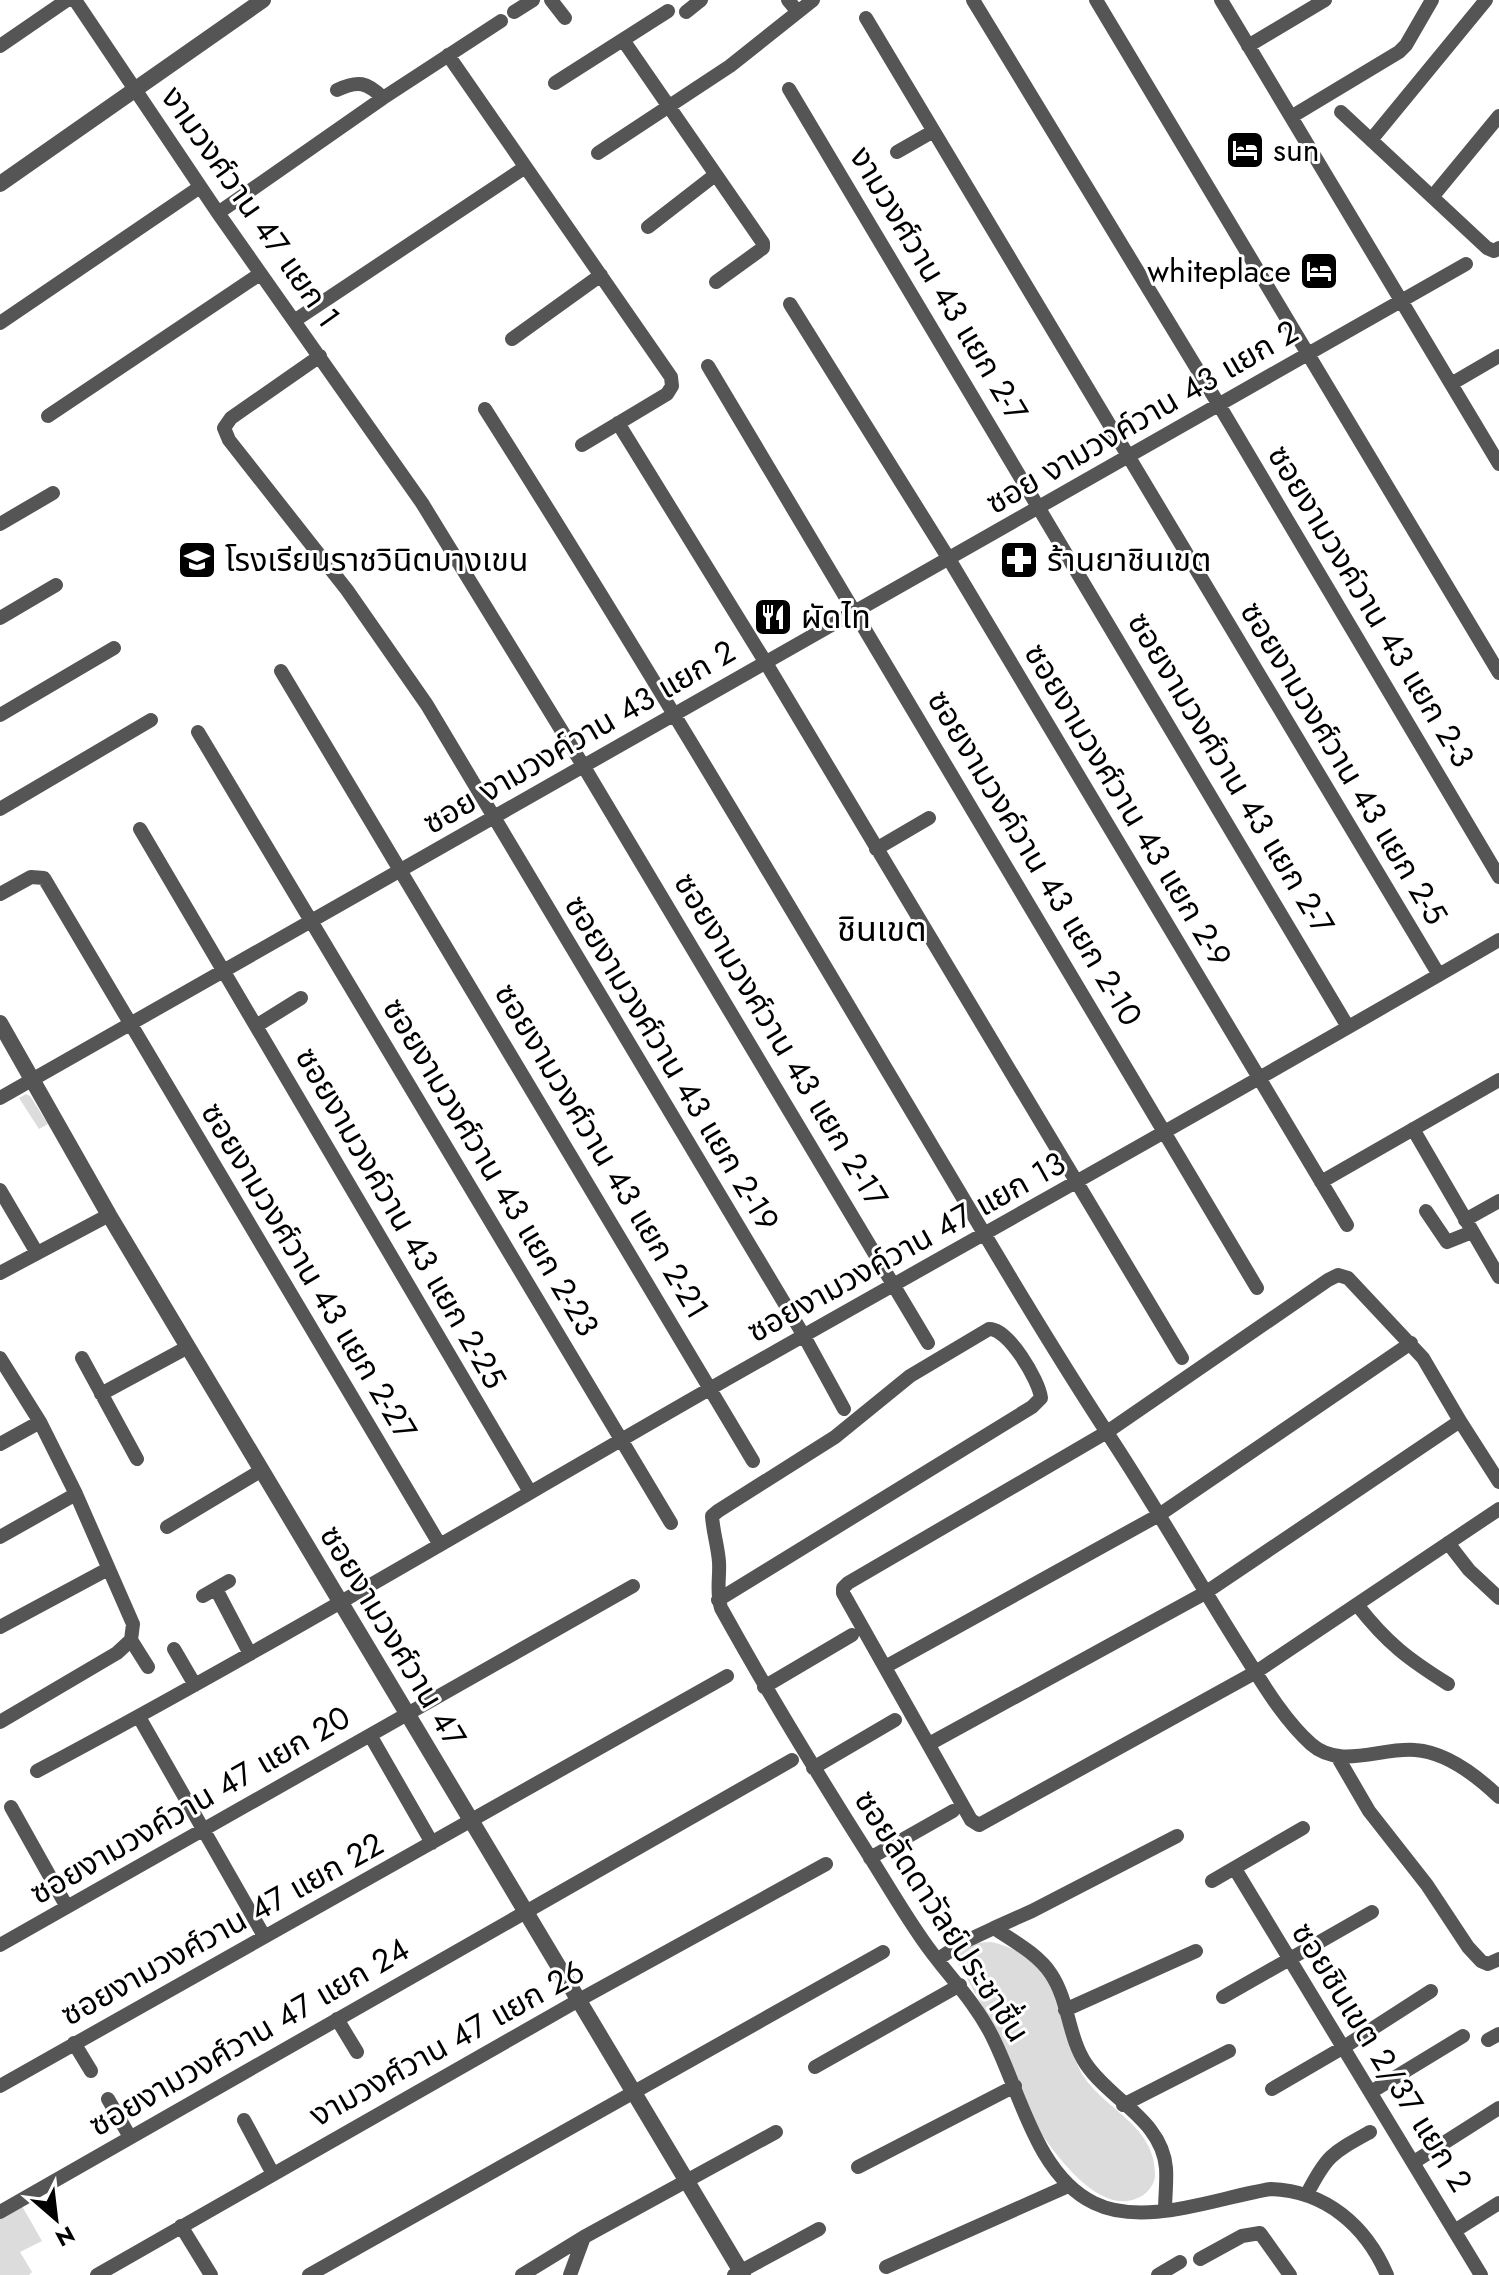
<svg xmlns="http://www.w3.org/2000/svg" width="1499" height="2275" font-family="Jost,'Noto Sans Thai',sans-serif">
<style>
.green{fill:#dcdcdc}
.lines{fill:none;stroke-linecap:round;stroke-linejoin:round}
.minor{stroke:#555;stroke-width:14}
.tertiary{stroke:#555;stroke-width:16}
.labels{text-anchor:middle;stroke-width:6;stroke-linejoin:round;paint-order:stroke}
.poi-label{font-size:32px;fill:#000;stroke:#fff;text-anchor:start}
.street-label{font-size:32px;fill:#000;stroke:#fff}
.neighbourhood-label{font-size:34px;fill:#000;stroke:#fff}
</style>
<rect width="100%" height="100%" fill="#fff"/>
<!-- green -->
<path class="green" d="M 26,1094 L 30,1096 L 48,1124 L 39,1129 L 19,1098 Z
M 992,1942 C 1008,1946 1027,1954 1039,1967 C 1058,1990 1065,2044 1082,2074 C 1104,2110 1154,2124 1155,2173 C 1156,2183 1148,2193 1140,2197 C 1103,2216 1064,2165 1045,2139 C 1031,2119 1022,2090 1012,2067 C 996,2030 977,1995 956,1960 L 957,1952 L 972,1943 Z
M 22,2206 L 42,2241 L 20,2252 L 32,2272 L 29,2275 L 0,2275 L 0,2217 Z"/>
<g class="lines">
<!-- minor -->
<path class="minor" d="M 75,0 L 218,213 L 422,503 L 584,767 L 928,1343
M 551,0 L 565,18
M 788,0 L 798,12
M 973,0 L 1219,405 L 1499,877
M 1096,0 L 1499,673
M 1221,0 L 1499,464
M 514,12 L 533,0
M 686,12 L 701,0
M 866,18 L 1439,975
M 623,40 L 763,243 L 763,248 L 716,282
M 0,46 L 67,0
M 1248,46 L 1325,0
M 448,55 L 671,377 L 672,386 L 667,394 L 582,445
M 555,83 L 668,11
M 789,89 L 1348,1027
M 337,90 C 358,80 367,82 383,98
M 1341,112 L 1487,248 L 1494,251 L 1499,248
M 1291,117 L 1399,52 L 1406,45 L 1432,0
M 1371,140 L 1486,0
M 897,152 L 932,132
M 598,153 L 730,66 L 813,0
M 1433,196 L 1499,116
M 218,213 L 383,98 L 501,21
M 648,227 L 715,175
M 790,304 L 949,559 L 1347,1225
M 294,321 L 524,168
M 0,323 L 200,187
M 512,339 L 601,275
M 320,356 L 231,418 L 224,428 L 229,440 L 347,590 L 427,705 L 804,1336 L 844,1409
M 708,366 L 1257,1288
M 1451,384 L 1499,356
M 485,409 C 624,628 756,850 888,1072 C 960,1192 1030,1314 1106,1431 C 1152,1500 1193,1573 1237,1643 C 1259,1677 1281,1717 1311,1744 C 1340,1770 1381,1747 1415,1750 C 1446,1752 1477,1776 1499,1797
M 48,416 L 260,274
M 618,423 L 766,663 L 1182,1358
M 0,524 L 53,493
M 0,618 L 56,585
M 281,671 L 753,1461
M 0,715 L 114,648
M 198,732 L 671,1523
M 0,809 L 151,720
M 140,829 L 530,1492
M 876,849 L 929,818
M 0,894 L 31,877 L 44,878 L 440,1545
M 256,1026 L 301,998
M 0,1098 L 1466,264
M 1413,1129 L 1499,1277
M 1321,1182 L 1499,1080
M 0,1190 L 37,1253
M 1426,1211 L 1447,1242 L 1472,1232
M 1465,1220 L 1499,1201
M 0,1273 L 109,1215
M 0,1358 L 40,1422 L 76,1494 L 133,1624 L 131,1640
M 82,1358 L 137,1459
M 101,1394 L 188,1347
M 0,1444 L 40,1422
M 1499,1482 L 1460,1421 L 1423,1358 L 1348,1278 L 1338,1275 L 1328,1280 L 1107,1432 L 848,1583 L 843,1588 L 843,1593 L 971,1820 L 979,1825 L 1256,1672 L 1499,1509
M 167,1527 L 262,1470
M 0,1537 L 76,1494
M 1448,1543 L 1469,1570 L 1499,1598
M 216,1589 L 250,1654
M 203,1596 L 229,1581
M 718,1600 L 1032,1407 L 1041,1398 C 1039,1380 1008,1328 989,1329 L 910,1376 L 835,1437 L 718,1511 L 712,1516 C 713,1532 718,1547 719,1562 C 720,1578 716,1592 721,1608 C 768,1693 818,1775 870,1857 C 887,1884 903,1912 922,1939 C 945,1973 973,1998 992,2036 C 1020,2091 1036,2175 1094,2203 C 1145,2228 1218,2197 1271,2189 C 1326,2191 1366,2226 1387,2275
M 1358,1606 C 1387,1643 1408,1659 1448,1684
M 0,1627 L 108,1569
M 131,1640 L 148,1667
M 174,1649 L 195,1685
M 885,1667 L 1159,1515 L 1411,1343
M 764,1687 L 852,1635
M 139,1717 L 264,1936
M 0,1722 L 117,1653 L 131,1640
M 370,1735 L 432,1843
M 929,1744 L 1205,1593 L 1460,1421
M 1337,1756 L 1369,1811 L 1427,1885 L 1468,1947 L 1481,1961 L 1488,1964 L 1499,1959
M 813,1768 L 895,1720
M 37,1771 C 266,1649 488,1516 713,1387 C 975,1238 1239,1092 1499,940
M 11,1807 L 67,1907
M 870,1858 L 953,1811
M 1235,1869 L 1481,2275
M 1212,1881 L 1303,1828
M 994,1928 L 1032,1911 L 1177,1836
M 0,1945 L 633,1586
M 938,1959 L 964,1942 L 994,1928 C 1013,1941 1038,1954 1051,1974 C 1069,2001 1068,2037 1086,2064 C 1111,2101 1162,2120 1166,2168 C 1167,2182 1165,2197 1165,2211
M 1223,1997 L 1372,1912
M 1065,2010 L 1196,1951
M 337,2019 L 357,2052
M 1488,2040 L 1499,2034
M 74,2043 L 91,2071
M 815,2067 L 960,1985
M 0,2086 L 727,1676
M 1272,2089 L 1344,2047 L 1431,1991
M 1371,2092 L 1463,2036
M 108,2099 L 130,2137
M 1123,2105 L 1229,2051
M 244,2120 L 273,2174
M 1414,2162 L 1499,2108
M 858,2167 L 1015,2086
M 1307,2194 C 1327,2155 1332,2153 1370,2132
M 0,2212 L 792,1760
M 181,2226 L 211,2275
M 1456,2230 L 1499,2203
M 1200,2259 L 1242,2236 L 1260,2233 L 1290,2275
M 886,2267 L 1068,2186
M 97,2275 L 579,2000 L 826,1864
M 309,2275 L 883,1952
M 522,2275 L 584,2237 L 776,2132
M 570,2275 L 584,2237
M 734,2275 L 819,2229
M 1158,2275 L 1180,2262"/>
<!-- tertiary -->
<path class="tertiary" d="M 0,184 L 263,0
M 0,1023 L 109,1215 L 743,2275"/>
</g>
<!-- icons -->
<defs>
<symbol id="hotel-square" viewBox="-11 -11 22 22"><rect x="-9" y="-9" width="18" height="18" rx="4" fill="#000" stroke="#fff"/><path d="M-6-4.5h1.5V1H6V5H4.5V3h-9V5H-6ZM-4 0a1.8 1.8 0 1 1 3.6 0ZM.5 0V-2.5h3Q6-2.5 6 0Z" fill="#fff"/></symbol>
<symbol id="school-square" viewBox="-11 -11 22 22"><rect x="-9" y="-9" width="18" height="18" rx="4" fill="#000" stroke="#fff"/><path d="M0-5L7-2L0 1L-7-2ZM-4 1L0 2.5L4 1V4Q0 6-4 4Z" fill="#fff"/></symbol>
<symbol id="pharmacy-square" viewBox="-11 -11 22 22"><rect x="-9" y="-9" width="18" height="18" rx="4" fill="#000" stroke="#fff"/><path d="M-2-6h4v4h4v4h-4v4h-4v-4h-4v-4h4Z" fill="#fff"/></symbol>
<symbol id="restaurant-square" viewBox="-11 -11 22 22"><rect x="-9" y="-9" width="18" height="18" rx="4" fill="#000" stroke="#fff"/><path d="M-5-6h1v4h1v-4h1v4h1v-4h1v5L-1.5 .5V6h-2V.5L-5-1ZM5-6V6H3V1.5H1.5Q1.5-4 5-6Z" fill="#fff"/></symbol>
</defs>
<g fill-rule="evenodd">
<use href="#hotel-square" x="1223" y="128" width="44" height="44"/>
<use href="#hotel-square" x="1297" y="249" width="44" height="44"/>
<use href="#school-square" x="175" y="538" width="44" height="44"/>
<use href="#pharmacy-square" x="997" y="538" width="44" height="44"/>
<use href="#restaurant-square" x="751" y="595" width="44" height="44"/>
</g>
<g class="labels">
<!-- poi labels -->
<g class="poi-label">
<text x="1273" y="161">sun</text>
<text x="1291" y="282" text-anchor="end">whiteplace</text>
<text x="225" y="571">โรงเรียนราชวินิตบางเขน</text>
<text x="1047" y="571">ร้านยาชินเขต</text>
<text x="801" y="628">ผัดไท</text>
</g>
<!-- street labels -->
<g class="street-label">
<text transform="translate(251 207) rotate(55)" y="11">งามวงศ์วาน 47 แยก 1</text>
<text transform="translate(939 284) rotate(59)" y="11">งามวงศ์วาน 43 แยก 2-7</text>
<text transform="translate(1142 417) rotate(-30)" y="11">ซอย งามวงค์วาน 43 แยก 2</text>
<text transform="translate(1371 606) rotate(59)" y="11">ซอยงามวงค์วาน 43 แยก 2-3</text>
<text transform="translate(579 737) rotate(-30)" y="11">ซอย งามวงค์วาน 43 แยก 2</text>
<text transform="translate(1344 763) rotate(59)" y="11">ซอยงามวงศ์วาน 43 แยก 2-5</text>
<text transform="translate(1231 773) rotate(59)" y="11">ซอยงามวงศ์วาน 43 แยก 2-7</text>
<text transform="translate(1128 805) rotate(59)" y="11">ซอยงามวงศ์วาน 43 แยก 2-9</text>
<text transform="translate(1035 858) rotate(59)" y="11">ซอยงามวงค์วาน 43 แยก 2-10</text>
<text transform="translate(781 1040) rotate(59)" y="11">ซอยงามวงศ์วาน 43 แยก 2-17</text>
<text transform="translate(672 1063) rotate(59)" y="11">ซอยงามวงศ์วาน 43 แยก 2-19</text>
<text transform="translate(602 1151) rotate(59)" y="11">ซอยงามวงศ์วาน 43 แยก 2-21</text>
<text transform="translate(491 1167) rotate(59)" y="11">ซอยงามวงศ์วาน 43 แยก 2-23</text>
<text transform="translate(401 1218) rotate(60)" y="11">ซอยงามวงค์วาน 43 แยก 2-25</text>
<text transform="translate(906 1247) rotate(-29)" y="11">ซอยงามวงค์วาน 47 แยก 13</text>
<text transform="translate(309 1271) rotate(59)" y="11">ซอยงามวงศ์วาน 43 แยก 2-27</text>
<text transform="translate(393 1636) rotate(59)" y="11">ซอยงามวงศ์วาน 47</text>
<text transform="translate(190 1805) rotate(-30)" y="11">ซอยงามวงค์วาน 47 แยก 20</text>
<text transform="translate(942 1916) rotate(57)" y="11">ซอยลัดดาวัลย์ประชาชื่น</text>
<text transform="translate(222 1929) rotate(-29)" y="11">ซอยงามวงศ์วาน 47 แยก 22</text>
<text transform="translate(249 2037) rotate(-30)" y="11">ซอยงามวงศ์วาน 47 แยก 24</text>
<text transform="translate(447 2043) rotate(-29)" y="11">งามวงศ์วาน 47 แยก 26</text>
<text transform="translate(1382 2057) rotate(58)" y="11">ซอยชินเขต 2/37 แยก 2</text>
</g>
<!-- neighbourhood labels -->
<g class="neighbourhood-label">
<text x="882" y="941">ชินเขต</text>
</g>
</g>
<!-- north arrow -->
<g transform="translate(56 2219) rotate(152)" stroke="#ffffff" stroke-width="6" paint-order="stroke">
<path d="M0-6L14 30L0 20L-14 30Z" fill="#000000"/>
<text y="-12" font-size="22" font-weight="bold" text-anchor="middle" fill="#000000">N</text>
</g>
</svg>
